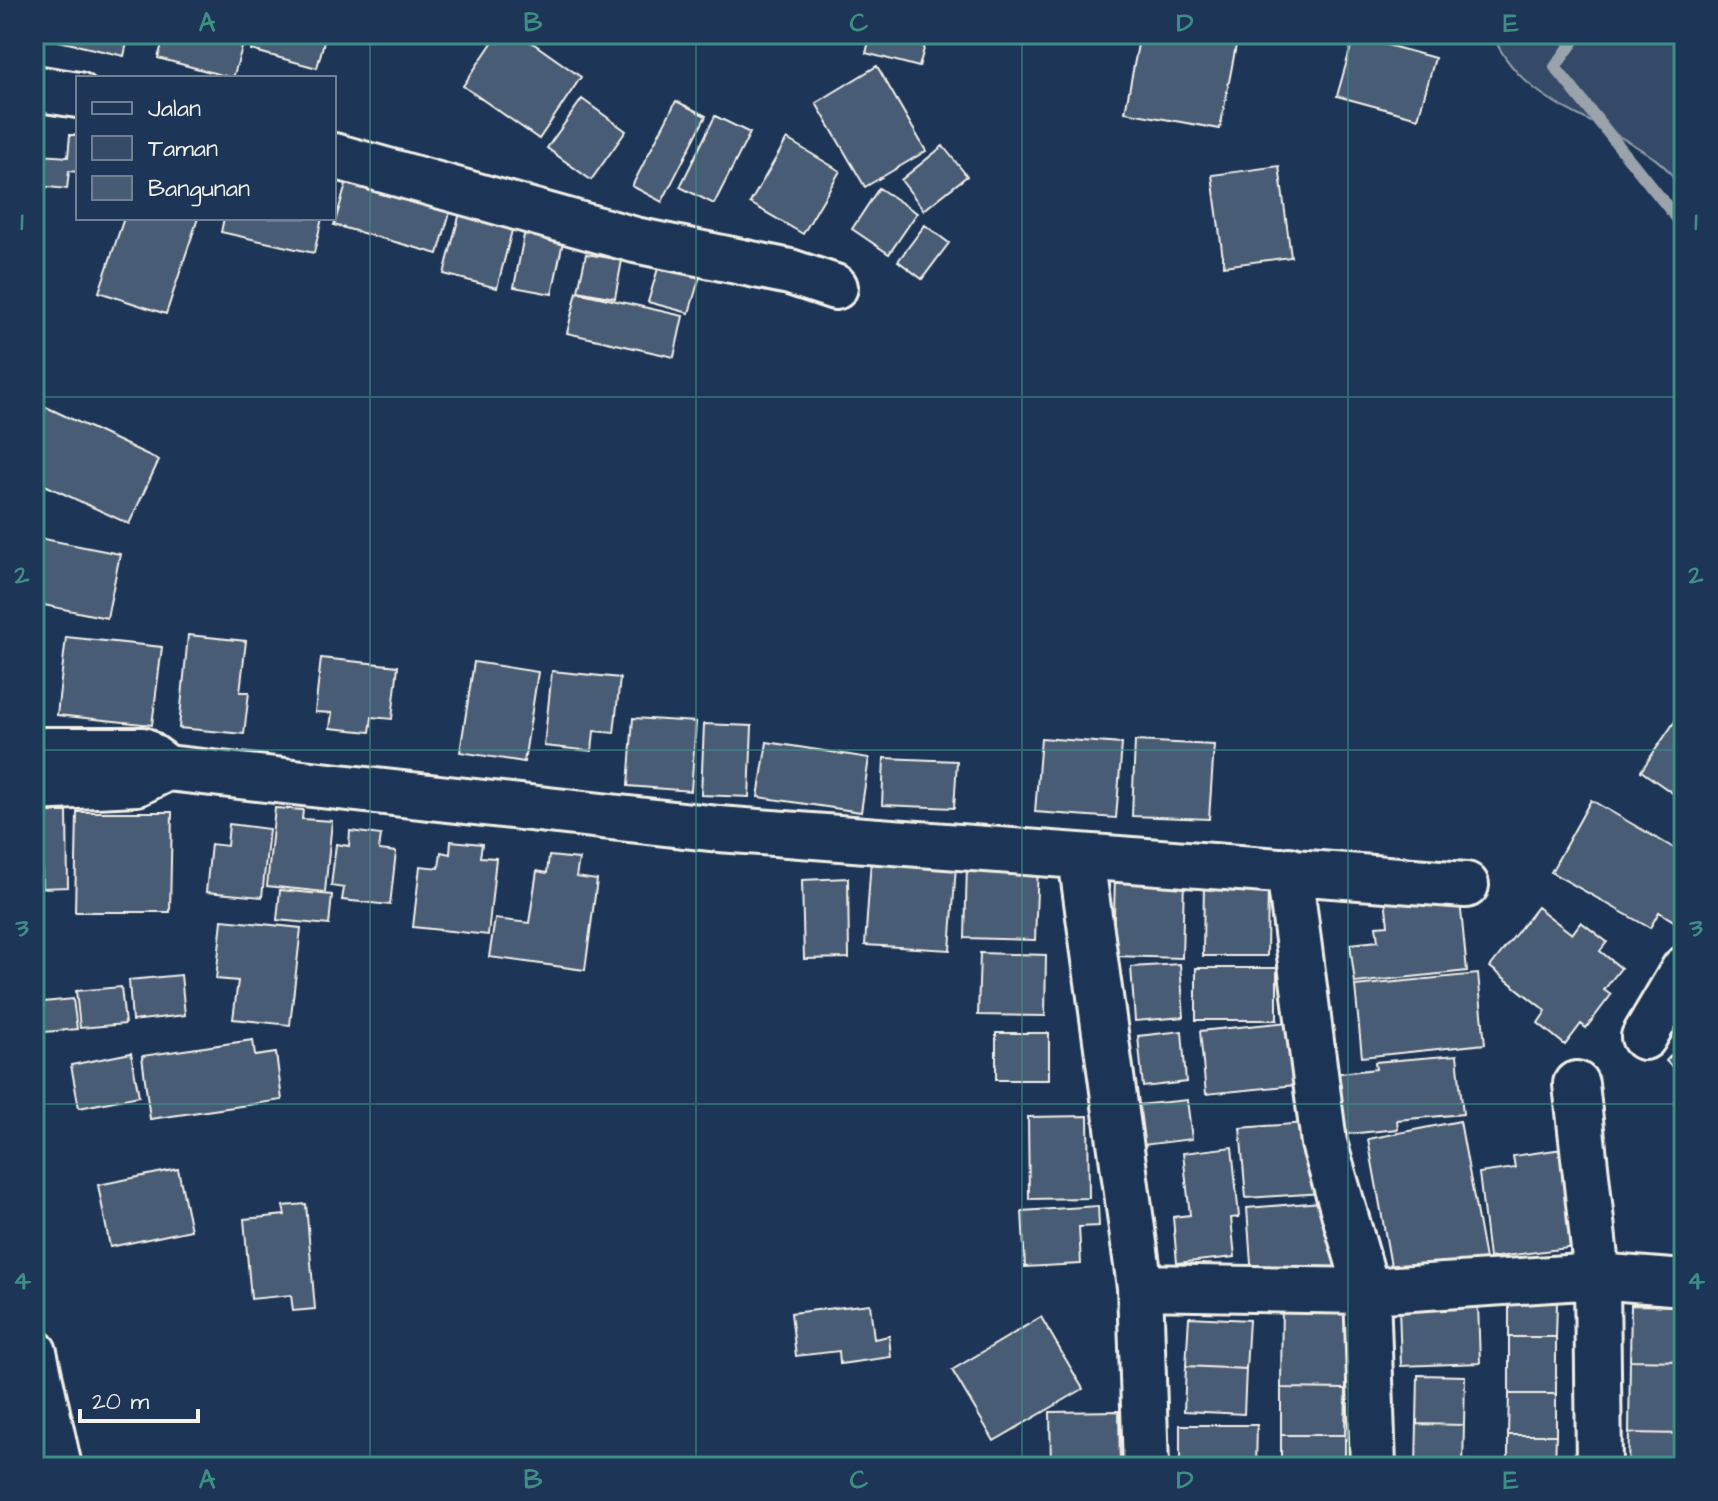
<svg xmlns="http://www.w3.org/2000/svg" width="1718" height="1501" font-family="'Architects Daughter',sans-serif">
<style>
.green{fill:#354a67;stroke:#949ea8;stroke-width:2}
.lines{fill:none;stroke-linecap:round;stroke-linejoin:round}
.stream{stroke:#9aa2ab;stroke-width:12}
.building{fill:#485b74;stroke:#f4f1e8;stroke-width:2}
.minor-casing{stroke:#f4f1e8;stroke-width:50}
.highway-casing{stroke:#f4f1e8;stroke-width:50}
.minor{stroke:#1d3557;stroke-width:44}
.highway{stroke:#1d3557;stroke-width:44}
.grid{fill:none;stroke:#3d8f86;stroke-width:2;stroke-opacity:0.55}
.neatline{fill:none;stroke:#3d8f86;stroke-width:3}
.grid-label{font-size:26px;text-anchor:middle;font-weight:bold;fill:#3d8f86}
</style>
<rect width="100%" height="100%" fill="#1d3557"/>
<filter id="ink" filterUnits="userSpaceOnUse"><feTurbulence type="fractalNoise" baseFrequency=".0125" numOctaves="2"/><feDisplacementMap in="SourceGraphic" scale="16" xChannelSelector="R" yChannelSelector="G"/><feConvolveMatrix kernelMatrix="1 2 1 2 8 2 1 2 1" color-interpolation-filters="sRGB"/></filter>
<g filter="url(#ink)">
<!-- green -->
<path class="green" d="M 1492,34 L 1684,34 L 1684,218 C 1681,206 1679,187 1672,176 C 1664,163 1647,153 1634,145 C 1578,111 1522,100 1492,34 Z"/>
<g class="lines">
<!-- stream -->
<path class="stream" d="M 1579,34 L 1555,67 L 1684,227"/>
</g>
<!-- building -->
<path class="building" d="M 61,34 L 129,34 L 124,56 L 59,41 Z
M 165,34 L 219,34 L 244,41 L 233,78 L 158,58 Z
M 255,34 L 326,34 L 317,68 L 251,50 Z
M 498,34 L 520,34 L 581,77 L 539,139 L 463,86 Z
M 871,34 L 928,34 L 919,67 L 866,53 Z
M 1140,34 L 1204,34 L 1237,40 L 1220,129 L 1125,112 Z
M 1354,36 L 1435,58 L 1418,118 L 1337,96 Z
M 877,66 L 926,151 L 865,187 L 816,103 Z
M 582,99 L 626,131 L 591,180 L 547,148 Z
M 676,101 L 706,116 L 662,202 L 632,186 Z
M 715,116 L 750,133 L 714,204 L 680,187 Z
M 34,134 L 43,136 L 34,185 Z
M 70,135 L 78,135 L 78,172 L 69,171 L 67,189 L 38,186 L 41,155 L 68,157 Z
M 787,139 L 840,171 L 803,234 L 750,203 Z
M 943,146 L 967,176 L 924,210 L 901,180 Z
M 1279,166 L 1291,257 L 1224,266 L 1212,175 Z
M 351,168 L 454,198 L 438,254 L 334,225 Z
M 879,188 L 917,213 L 889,254 L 852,229 Z
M 463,201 L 516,215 L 497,288 L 444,274 Z
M 124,218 L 198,218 L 166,314 L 99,292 Z
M 224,218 L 322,218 L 314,253 L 221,232 Z
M 526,225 L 565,232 L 552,294 L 514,287 Z
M 925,225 L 949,243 L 922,279 L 898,261 Z
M 586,254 L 622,260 L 615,298 L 578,291 Z
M 659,265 L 700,276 L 689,313 L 648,302 Z
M 577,292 L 683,316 L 674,357 L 567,333 Z
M 46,407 L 159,460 L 129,524 L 34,480 L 34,431 Z
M 34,537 L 120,554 L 107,618 L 34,603 Z
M 188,635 L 246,641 L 240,692 L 249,692 L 244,734 L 179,728 Z
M 66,637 L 162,647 L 152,725 L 57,715 Z
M 321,658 L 398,666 L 392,719 L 372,717 L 370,732 L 330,728 L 332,713 L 315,712 Z
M 474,662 L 538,672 L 524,762 L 460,752 Z
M 552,671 L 620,678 L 614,733 L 594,731 L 592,751 L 544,746 Z
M 1684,708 L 1684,801 L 1641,771 Z
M 633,718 L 696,722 L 691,791 L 628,786 Z
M 704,724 L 752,726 L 749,797 L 701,795 Z
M 1041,738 L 1122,744 L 1116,818 L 1035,812 Z
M 1135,741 L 1214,745 L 1209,819 L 1132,816 Z
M 767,742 L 869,758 L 861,812 L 758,797 Z
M 884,758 L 957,761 L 954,808 L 882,805 Z
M 1591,800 L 1684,854 L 1684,871 L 1681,877 L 1684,879 L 1684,911 L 1677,923 L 1659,912 L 1650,928 L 1551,872 Z
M 275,808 L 303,810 L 302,819 L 332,821 L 325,892 L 267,886 Z
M 41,812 L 67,812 L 68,887 L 42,888 Z
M 77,812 L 172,812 L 170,912 L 75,912 Z
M 229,824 L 269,829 L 262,897 L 206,892 L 211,844 L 227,846 Z
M 350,831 L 381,835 L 379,850 L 396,852 L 390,905 L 342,900 L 344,888 L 331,886 L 336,844 L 349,846 Z
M 451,841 L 482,844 L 480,857 L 496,858 L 488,935 L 413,927 L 420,866 L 439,868 L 441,852 L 450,854 Z
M 549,856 L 579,859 L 576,877 L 597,880 L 585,970 L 489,957 L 495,919 L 529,923 L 537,871 L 547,873 Z
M 871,860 L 956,865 L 950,950 L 865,945 Z
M 967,865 L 1038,866 L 1035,940 L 965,938 Z
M 1115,877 L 1184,879 L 1182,958 L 1113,956 Z
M 848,878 L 849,958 L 804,959 L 802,880 Z
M 1204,880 L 1268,880 L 1267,956 L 1203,956 Z
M 280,890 L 332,895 L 329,925 L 277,920 Z
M 1459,890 L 1467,971 L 1355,983 L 1350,944 L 1378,941 L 1376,926 L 1388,925 L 1385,898 Z
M 1537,907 L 1572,934 L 1581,922 L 1607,942 L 1600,951 L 1621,968 L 1604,990 L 1611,995 L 1586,1028 L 1581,1024 L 1565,1045 L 1538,1023 L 1546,1011 L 1490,967 Z
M 222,920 L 301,928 L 290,1025 L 233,1019 L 238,981 L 216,979 Z
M 980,953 L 1046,955 L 1045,1016 L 978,1015 Z
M 1180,964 L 1184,1017 L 1135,1021 L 1131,967 Z
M 1196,968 L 1277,968 L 1277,1020 L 1196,1020 Z
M 1478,974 L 1485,1044 L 1362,1057 L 1355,986 Z
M 181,975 L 185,1015 L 132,1021 L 129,980 Z
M 121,987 L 125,1024 L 80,1028 L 76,991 Z
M 73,999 L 77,1029 L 34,1033 L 34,1003 Z
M 1289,1022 L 1295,1085 L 1206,1094 L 1200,1031 Z
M 1182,1031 L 1186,1082 L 1143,1087 L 1138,1036 Z
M 996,1033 L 1049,1033 L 1049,1080 L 996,1080 Z
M 253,1040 L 255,1056 L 276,1053 L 282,1100 L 150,1119 L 142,1056 Z
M 1684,1041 L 1684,1078 L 1666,1061 Z
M 131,1053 L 139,1096 L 79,1108 L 71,1065 Z
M 1457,1055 L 1463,1114 L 1397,1120 L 1398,1129 L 1328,1136 L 1323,1075 L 1376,1069 L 1375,1062 Z
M 1187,1100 L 1192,1139 L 1143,1145 L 1139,1105 Z
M 1088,1116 L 1089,1198 L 1029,1199 L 1028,1117 Z
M 1460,1121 L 1485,1259 L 1393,1277 L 1368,1139 Z
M 1318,1122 L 1323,1193 L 1246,1198 L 1240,1128 Z
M 1232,1147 L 1239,1217 L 1231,1218 L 1235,1257 L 1177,1263 L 1173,1217 L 1190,1215 L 1183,1153 Z
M 1563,1149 L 1576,1247 L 1489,1258 L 1479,1173 L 1515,1168 L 1513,1156 Z
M 178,1169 L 191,1230 L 110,1247 L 98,1185 Z
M 1334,1201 L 1339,1272 L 1252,1278 L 1247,1208 Z
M 306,1204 L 315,1309 L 293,1311 L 291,1295 L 251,1299 L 244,1219 L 285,1215 L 283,1206 Z
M 1098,1206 L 1099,1226 L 1079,1227 L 1081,1264 L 1025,1267 L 1022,1211 Z
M 1282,1299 L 1347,1299 L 1346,1389 L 1281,1388 Z
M 1509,1300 L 1557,1301 L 1556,1337 L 1509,1337 Z
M 870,1304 L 874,1339 L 889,1336 L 891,1357 L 840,1364 L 839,1351 L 796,1356 L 791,1313 Z
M 1478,1304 L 1480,1363 L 1401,1366 L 1399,1307 Z
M 1631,1305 L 1684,1306 L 1684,1361 L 1630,1360 Z
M 1041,1317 L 1083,1389 L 994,1441 L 952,1370 Z
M 1189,1317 L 1249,1320 L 1246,1369 L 1186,1366 Z
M 1509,1337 L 1556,1337 L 1556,1394 L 1509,1394 Z
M 1630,1360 L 1684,1361 L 1684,1434 L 1629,1433 Z
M 1186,1366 L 1246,1369 L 1244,1414 L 1184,1411 Z
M 1418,1375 L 1465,1376 L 1464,1425 L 1417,1424 Z
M 1281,1388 L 1346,1389 L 1345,1435 L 1281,1435 Z
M 1509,1394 L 1556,1394 L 1556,1435 L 1508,1435 Z
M 1119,1411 L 1120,1467 L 1051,1467 L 1050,1412 Z
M 1417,1424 L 1464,1425 L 1463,1467 L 1416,1467 Z
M 1180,1425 L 1257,1425 L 1256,1467 L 1180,1467 Z
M 1629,1433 L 1684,1434 L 1684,1467 L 1628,1467 Z
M 1281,1435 L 1345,1435 L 1345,1467 L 1281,1467 Z
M 1508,1435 L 1556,1435 L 1555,1467 L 1508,1467 Z"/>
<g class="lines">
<defs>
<path id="minor" d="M 34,88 L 78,95
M 334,156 L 635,240 L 790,272 L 835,287
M 34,750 L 142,750 L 167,768 L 719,829 L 1466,885
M 34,788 L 137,783 L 167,768
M 1081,858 L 1140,1287 L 1146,1467
M 1289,870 L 1324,1143 L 1367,1291 L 1373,1467
M 1644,1037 L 1684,969
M 1576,1084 L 1597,1276 L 1599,1467
M 1140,1287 L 1367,1291 L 1597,1276 L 1684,1283"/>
<path id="highway" d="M 34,1352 L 59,1467"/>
</defs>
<!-- minor casing -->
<use href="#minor" class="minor-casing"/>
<!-- highway casing -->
<use href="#highway" class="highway-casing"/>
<!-- minor -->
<use href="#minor" class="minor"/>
<!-- highway -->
<use href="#highway" class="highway"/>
</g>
</g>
<!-- grid -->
<path class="grid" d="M 370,34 L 370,1467M 696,34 L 696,1467M 1022,34 L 1022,1467M 1348,34 L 1348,1467M 34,397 L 1684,397M 34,750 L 1684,750M 34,1104 L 1684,1104"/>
<!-- margin -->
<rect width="1718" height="1501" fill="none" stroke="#1d3557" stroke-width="88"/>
<!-- legend -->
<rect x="76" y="76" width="260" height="144" fill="#1d3557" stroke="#738091" stroke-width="2"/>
<rect x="92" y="102" width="40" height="12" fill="#1d3557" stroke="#738091" stroke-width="2"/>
<text x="148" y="116" font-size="24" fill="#f4f1e8">Jalan</text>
<rect x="92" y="136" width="40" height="24" fill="#354a67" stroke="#738091" stroke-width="2"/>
<text x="148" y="156" font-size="24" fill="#f4f1e8">Taman</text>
<rect x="92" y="176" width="40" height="24" fill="#485b74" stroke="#738091" stroke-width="2"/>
<text x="148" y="196" font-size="24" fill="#f4f1e8">Bangunan</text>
<!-- scale -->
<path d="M80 1409v12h118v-12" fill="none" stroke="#f4f1e8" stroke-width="4"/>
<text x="92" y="1409" font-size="24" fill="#f4f1e8" stroke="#1d3557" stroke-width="6" paint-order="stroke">20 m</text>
<rect x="44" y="44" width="1630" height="1413" class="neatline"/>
<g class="grid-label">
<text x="207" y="31">A</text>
<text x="533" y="31">B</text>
<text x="859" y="31">C</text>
<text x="1185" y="31">D</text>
<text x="1511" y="31">E</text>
<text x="22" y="230">1</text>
<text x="1696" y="230">1</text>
<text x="22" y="583">2</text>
<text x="1696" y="583">2</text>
<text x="22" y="936">3</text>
<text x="1696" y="936">3</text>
<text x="22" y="1289">4</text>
<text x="1696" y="1289">4</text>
<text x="207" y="1488">A</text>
<text x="533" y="1488">B</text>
<text x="859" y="1488">C</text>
<text x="1185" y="1488">D</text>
<text x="1511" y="1488">E</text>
</g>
</svg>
